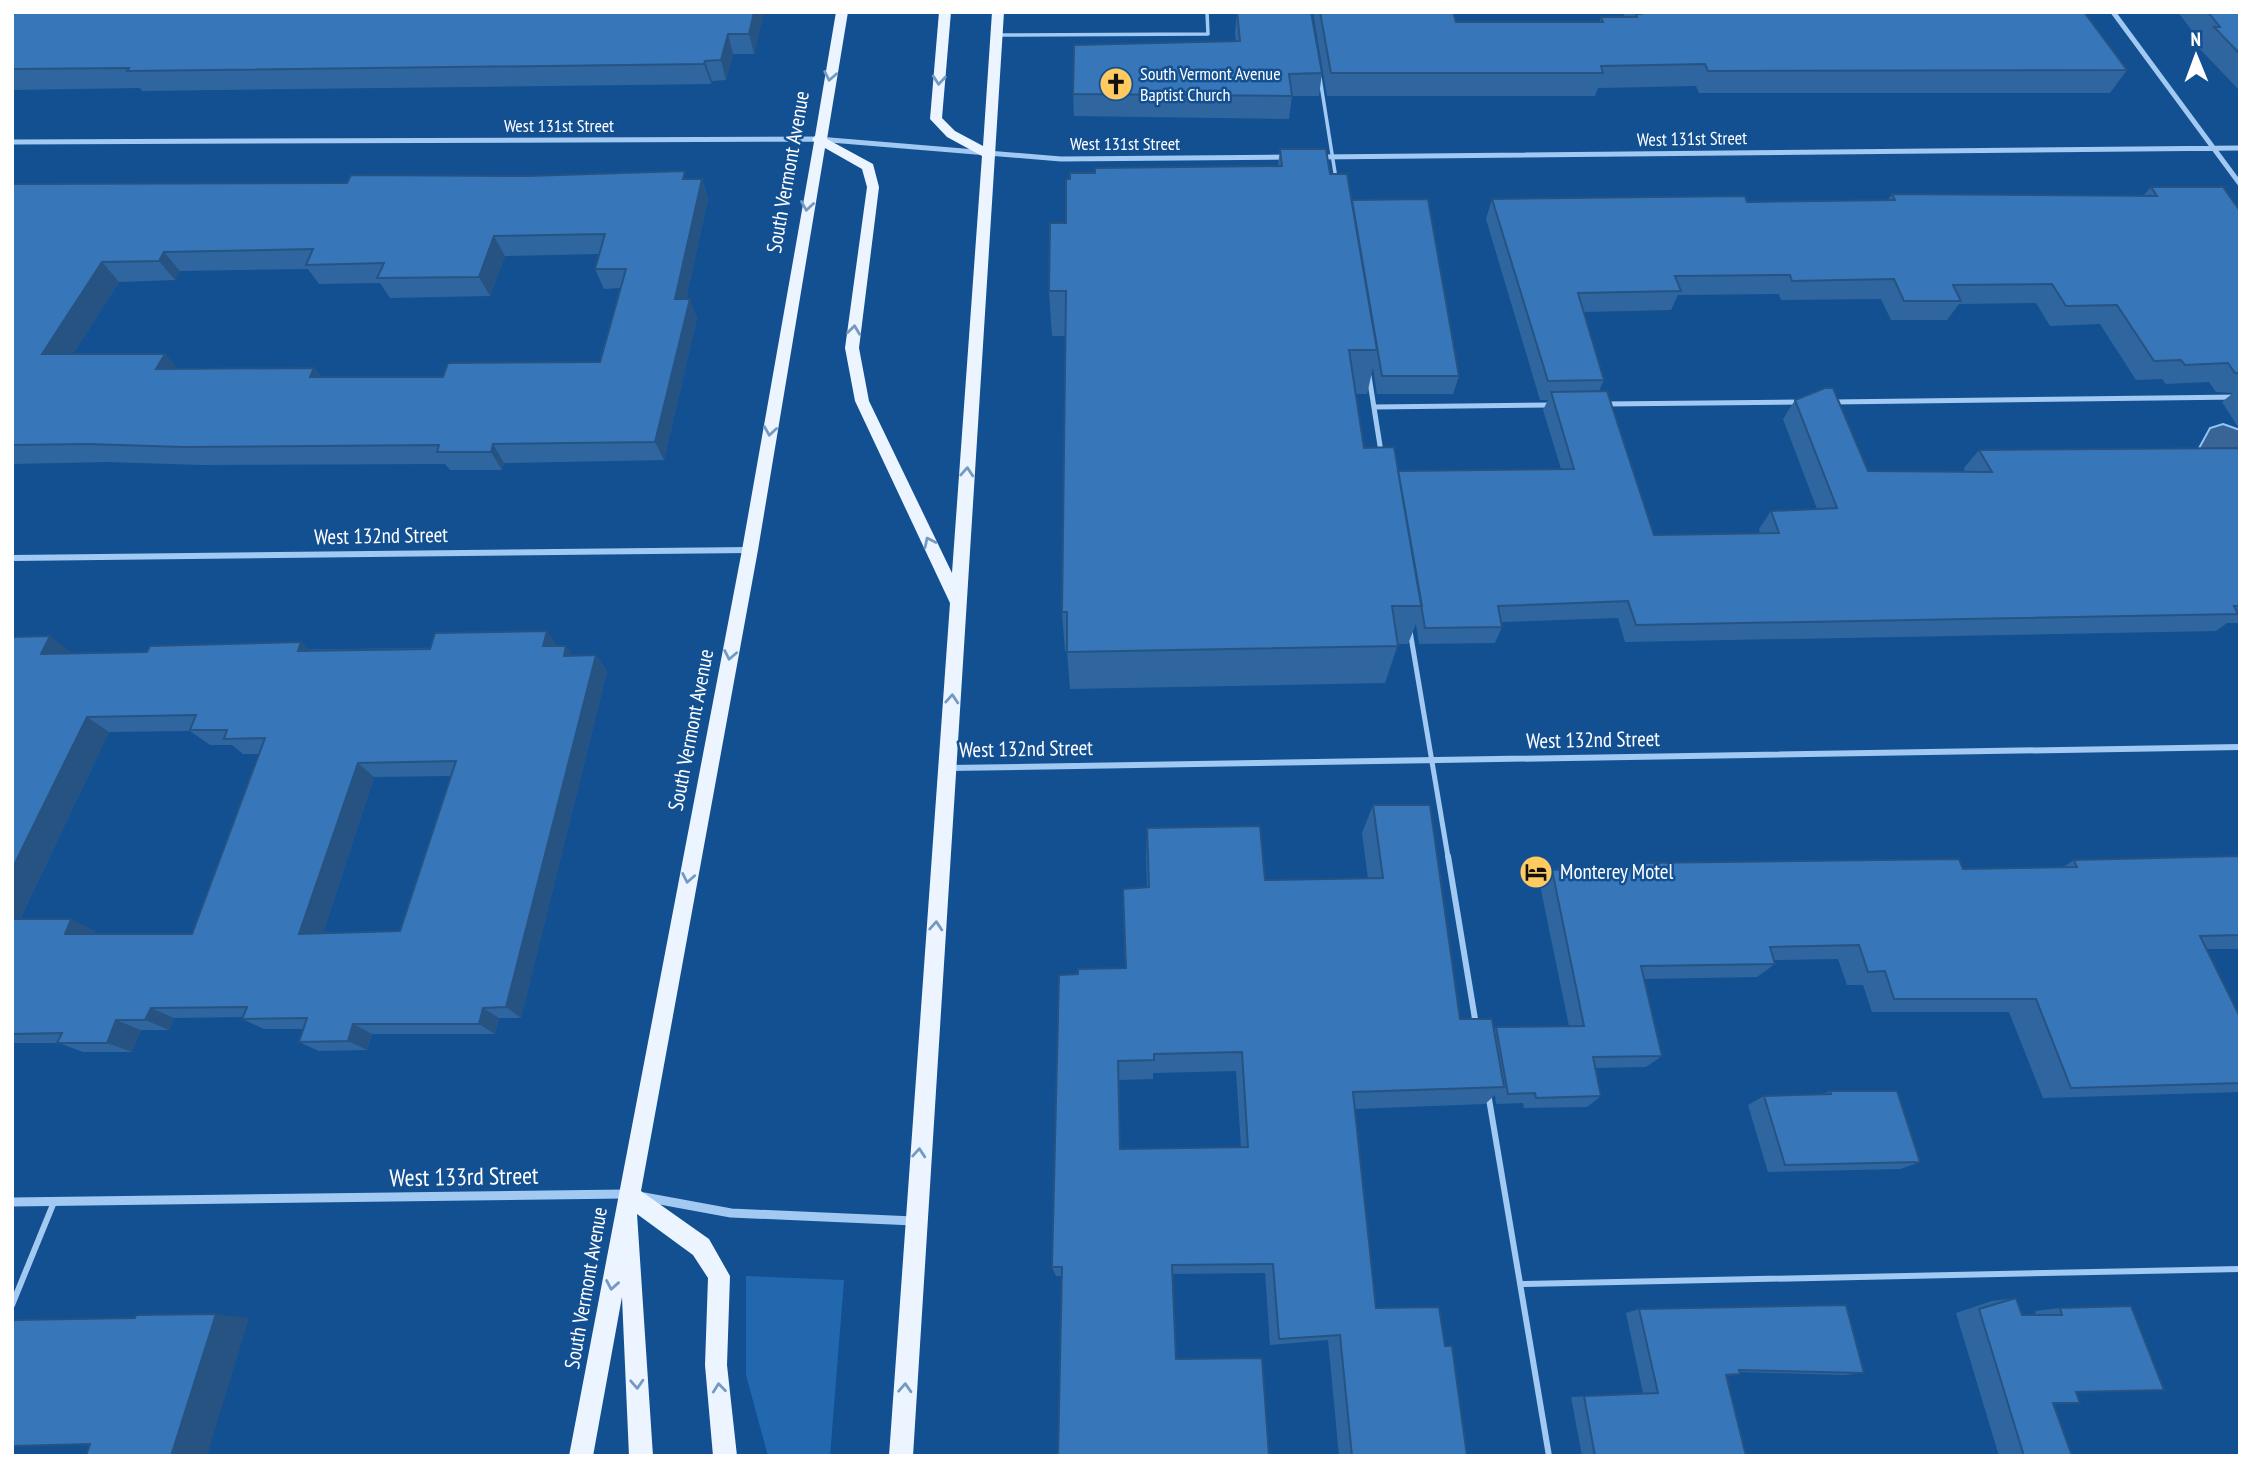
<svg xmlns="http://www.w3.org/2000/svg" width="2252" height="1468" font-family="'PT Sans Narrow',sans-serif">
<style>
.green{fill:#2268af}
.water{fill:#396596;stroke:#93c4f5;stroke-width:2}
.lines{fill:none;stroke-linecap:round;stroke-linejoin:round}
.service-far2{stroke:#a1c9f2;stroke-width:3.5}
.service-far1{stroke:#a1c9f2;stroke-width:5}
.service{stroke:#a1c9f2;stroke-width:6}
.minor-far2{stroke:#a1c9f2;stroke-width:5}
.minor-far1{stroke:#a1c9f2;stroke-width:6}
.minor{stroke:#a1c9f2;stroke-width:9}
.primary{fill:#ebf4ff;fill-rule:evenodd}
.wall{fill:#2f669f;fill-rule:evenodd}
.shaded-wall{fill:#265382}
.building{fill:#3777b9;stroke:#265382;stroke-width:2;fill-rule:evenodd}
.oneway{stroke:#749ac3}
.labels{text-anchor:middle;stroke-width:5;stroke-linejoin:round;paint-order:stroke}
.far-poi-label{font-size:18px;fill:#fff;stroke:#135092;text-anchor:start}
.far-street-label{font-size:18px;fill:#fff;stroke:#135092}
.street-label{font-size:21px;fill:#fff;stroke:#135092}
.poi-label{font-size:21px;fill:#fff;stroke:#135092;text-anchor:start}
.near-street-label{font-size:24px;fill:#fff;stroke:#135092}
</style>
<rect width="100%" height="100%" fill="#135092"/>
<!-- green -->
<path class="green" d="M 746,1276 L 844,1280 L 830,1456 L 768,1456 L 746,1375 Z"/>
<!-- water -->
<path class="water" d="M 2223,424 L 2240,430 L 2240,453 L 2198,450 L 2210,428 Z"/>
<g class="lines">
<!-- service-far2 -->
<path class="service-far2" d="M 998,35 L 1208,34 L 1207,12
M 1320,78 L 1336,179"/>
<!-- service-far1 -->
<path class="service-far1" d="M 1369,376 L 1381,452
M 1833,402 L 2240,397
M 1606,404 L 1799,402
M 1374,407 L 1551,405
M 1410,631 L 1448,857"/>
<!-- service -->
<path class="service" d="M 1448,856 L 1476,1025
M 1488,1093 L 1549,1456
M 1521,1284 L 2240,1269
M 12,1305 L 54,1202"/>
<!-- minor-far2 -->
<path class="minor-far2" d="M 2113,12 L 2240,184
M 12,142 L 818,139 L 1061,159 L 1288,157
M 1318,157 L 2240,148"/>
<!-- minor-far1 -->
<path class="minor-far1" d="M 12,558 L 749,550
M 949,768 L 2240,747"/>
<!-- minor -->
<path class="minor" d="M 644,1197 L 731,1213 L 914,1221
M 12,1202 L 625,1194"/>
<!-- primary -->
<path class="primary" d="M 836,12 L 848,12 L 827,139 L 873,164 L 879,187 L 859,348 L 869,401 L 952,573 L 982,156 L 947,137 L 930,119 L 939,12 L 951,12 L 942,118 L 955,131 L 983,146 L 992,12 L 1004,12 L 913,1456 L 889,1456 L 950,603 L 855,401 L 845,348 L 867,187 L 862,169 L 825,148 L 758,550 L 641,1191 L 709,1239 L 730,1276 L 727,1365 L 737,1456 L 713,1456 L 705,1365 L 708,1278 L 693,1255 L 637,1214 L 653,1456 L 629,1456 L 622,1297 L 593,1456 L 569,1456 L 742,550 L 814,142 L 812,139 L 815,136 Z"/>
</g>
<!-- wall -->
<path class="wall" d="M 12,12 L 764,12 L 754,54 L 733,54 L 726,80 L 712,81 L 711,84 L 142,91 L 140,88 L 12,90 Z
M 1237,12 L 1322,73 L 1319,96 L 1292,96 L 1289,119 L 1074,116 L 1073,94 L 1236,41 L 1235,33 Z
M 1313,12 L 1453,12 L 1456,22 L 1599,22 L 1601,17 L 1625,17 L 1623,12 L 2084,12 L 2127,70 L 2110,93 L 1699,93 L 1696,86 L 1598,88 L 1595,96 L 1327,96 Z
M 2178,12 L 2240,12 L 2240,91 L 2198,47 L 2201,43 Z
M 1280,149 L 1330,174 L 1352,200 L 1459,376 L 1453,394 L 1377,394 L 1373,368 L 1367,394 L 1356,394 L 1364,448 L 1398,471 L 1561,469 L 1543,410 L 1548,400 L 1540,400 L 1486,219 L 1492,199 L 1747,202 L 1888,200 L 1892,194 L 2143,196 L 2151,187 L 2240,211 L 2240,430 L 2222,402 L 2233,393 L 2216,392 L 2209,382 L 2166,384 L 2162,379 L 2136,380 L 2100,324 L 2050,326 L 2036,303 L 1959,304 L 1947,320 L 1891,320 L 1881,299 L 1781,300 L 1779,294 L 1678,295 L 1671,310 L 1584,312 L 1604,380 L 1599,391 L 1654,535 L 1760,534 L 1759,529 L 1771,511 L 1817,509 L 1783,419 L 1795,400 L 1868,471 L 1965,472 L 1964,468 L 1979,450 L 2240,448 L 2240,623 L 2227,623 L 2216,631 L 1625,642 L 1618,618 L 1502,622 L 1502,627 L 1495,643 L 1419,644 L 1416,624 L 1408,644 L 1398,644 L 1385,683 L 1070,689 L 1067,651 L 1065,651 L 1062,612 L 1066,336 L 1052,336 L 1049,291 L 1066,223 L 1070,179 L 1095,173 L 1278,166 Z
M 702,179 L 708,199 L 686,299 L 697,318 L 664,460 L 504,463 L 502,470 L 450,470 L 445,464 L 201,465 L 107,462 L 12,464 L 12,184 L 347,183 ZM 599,254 L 595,269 L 604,289 L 620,288 L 600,362 L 443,377 L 321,377 L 314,368 L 178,369 L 165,354 L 73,354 L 119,282 L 175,280 L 180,271 L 308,269 L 319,284 L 380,283 L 390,298 L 490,296 L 505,256 Z
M 50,636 L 71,653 L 558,646 L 573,656 L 596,655 L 607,671 L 521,1018 L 499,1018 L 495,1034 L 372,1034 L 367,1050 L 319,1051 L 299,1042 L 303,1029 L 264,1029 L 242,1019 L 243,1017 L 174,1018 L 169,1030 L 141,1030 L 132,1052 L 83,1052 L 59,1043 L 12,1043 L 12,637 ZM 190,731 L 210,745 L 232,745 L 243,754 L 260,754 L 192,934 L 94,934 L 95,931 L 20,919 L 109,732 ZM 451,776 L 400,931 L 323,933 L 374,777 Z
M 1373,805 L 1460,1019 L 1494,1030 L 1496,1027 L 1569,1026 L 1540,885 L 1552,870 L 1635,867 L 1639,863 L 1963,869 L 2063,867 L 2074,860 L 2240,856 L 2240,949 L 2206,949 L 2240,1017 L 2240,1092 L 2043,1098 L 2009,1012 L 1872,1012 L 1863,985 L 1847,985 L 1838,959 L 1774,960 L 1775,964 L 1757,977 L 1644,979 L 1662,1056 L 1646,1067 L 1595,1068 L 1601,1096 L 1587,1107 L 1524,1108 L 1523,1103 L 1496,1104 L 1495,1095 L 1485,1104 L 1355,1109 L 1376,1308 L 1445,1346 L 1467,1456 L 1339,1456 L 1328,1340 L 1270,1345 L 1265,1273 L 1173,1274 L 1176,1359 L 1269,1456 L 1062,1276 L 1056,1276 L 1052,1267 L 1078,974 L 1125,968 L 1123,889 L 1147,887 L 1146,856 L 1147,828 L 1265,880 L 1368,879 L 1362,833 ZM 1236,1071 L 1241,1147 L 1120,1149 L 1119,1080 L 1153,1079 L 1153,1073 Z
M 1830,1091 L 1920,1162 L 1900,1169 L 1768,1172 L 1748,1105 L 1764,1096 L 1823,1094 Z
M 2016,1298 L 2022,1315 L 2036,1315 L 2035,1311 L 2060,1308 L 2164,1390 L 2076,1392 L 2080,1403 L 2053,1404 L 2072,1456 L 1999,1456 L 1956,1313 L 1992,1301 Z
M 1639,1309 L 1864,1373 L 1844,1375 L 1739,1372 L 1740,1374 L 1727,1376 L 1746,1456 L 1582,1456 L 1571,1397 L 1643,1393 L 1626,1313 Z"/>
<!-- shaded-wall -->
<path class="shaded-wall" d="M 754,12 L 764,12 L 754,54 L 749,34 Z
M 728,34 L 733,54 L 726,80 L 721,60 Z
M 705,61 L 712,81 L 711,84 L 704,64 Z
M 702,179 L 708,199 L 682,318 L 675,299 Z
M 494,236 L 505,256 L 490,296 L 479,277 Z
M 164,252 L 180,271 L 175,280 L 159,261 Z
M 102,262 L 119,282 L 61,373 L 42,354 Z
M 690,299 L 697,318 L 664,460 L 655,442 Z
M 165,354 L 182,373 L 156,369 Z
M 314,368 L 328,387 L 310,377 Z
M 493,444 L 504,463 L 502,470 L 491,452 Z
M 547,631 L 559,648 L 543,646 Z
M 50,636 L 72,653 L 63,670 L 41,654 Z
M 301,642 L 318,659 L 298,651 Z
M 566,646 L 578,662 L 564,656 Z
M 596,655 L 607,671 L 521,1018 L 506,1007 Z
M 87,717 L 109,732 L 14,931 L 12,930 L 12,869 Z
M 358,763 L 374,777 L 319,945 L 299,934 Z
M 71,919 L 95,931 L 89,946 L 65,934 Z
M 151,1008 L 174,1018 L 169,1030 L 145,1020 Z
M 483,1008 L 499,1018 L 495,1034 L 479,1024 Z
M 116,1020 L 141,1030 L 132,1052 L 107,1043 Z
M 353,1024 L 372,1034 L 367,1050 L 348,1041 Z
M 216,1314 L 249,1318 L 207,1456 L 171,1456 Z"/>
<!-- building -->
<path class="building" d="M 12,12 L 754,12 L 749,34 L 728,34 L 721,60 L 705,61 L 704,64 L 127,71 L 129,68 L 12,69 Z
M 1237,12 L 1311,12 L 1322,73 L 1289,74 L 1292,96 L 1073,94 L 1074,45 L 1240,41 Z
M 1320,12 L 1453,12 L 1456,22 L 1603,22 L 1601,17 L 1637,17 L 1636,14 L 1641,14 L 1640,12 L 2084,12 L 2127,70 L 1708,71 L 1705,64 L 1601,66 L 1603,73 L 1331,73 Z
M 2208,12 L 2240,12 L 2240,54 L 2214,27 L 2220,27 Z
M 1280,149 L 1326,149 L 1330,174 L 1347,174 L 1377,350 L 1349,350 L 1364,448 L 1394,447 L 1422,606 L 1392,606 L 1398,646 L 1067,652 L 1067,612 L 1062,612 L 1066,291 L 1049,291 L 1050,223 L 1066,223 L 1066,179 L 1070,179 L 1070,173 L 1095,173 L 1095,168 L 1282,166 Z
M 685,171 L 683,179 L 702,179 L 675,299 L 690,299 L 655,442 L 493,444 L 491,452 L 437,452 L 439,445 L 183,447 L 88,444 L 12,445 L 12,184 L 347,183 L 351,175 L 528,176 ZM 605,234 L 595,269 L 626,269 L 600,362 L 448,363 L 443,377 L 310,377 L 314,368 L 156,369 L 165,354 L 42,354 L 102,262 L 159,261 L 164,252 L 313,249 L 306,265 L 384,263 L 377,278 L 479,277 L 494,236 Z
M 2151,187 L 2223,187 L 2240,211 L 2240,373 L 2235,373 L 2228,363 L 2185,365 L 2181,360 L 2154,361 L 2117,305 L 2066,306 L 2052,284 L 1953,285 L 1961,301 L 1904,301 L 1894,279 L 1792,281 L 1790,275 L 1675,276 L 1681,291 L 1578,293 L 1604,380 L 1548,381 L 1492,199 L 1745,196 L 1747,202 L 1895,200 L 1892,194 L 2157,196 Z
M 1428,199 L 1459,376 L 1382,376 L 1352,200 Z
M 1825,388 L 1833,388 L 1868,471 L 1992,472 L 1979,450 L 2240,448 L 2240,606 L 2234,606 L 2238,614 L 1636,625 L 1628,601 L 1498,606 L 1502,627 L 1425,628 L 1398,471 L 1574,469 L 1551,392 L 1607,391 L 1654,535 L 1779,533 L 1771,511 L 1837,508 L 1795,400 Z
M 547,631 L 543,646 L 566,646 L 564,656 L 596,655 L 506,1007 L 483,1008 L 479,1024 L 353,1024 L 348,1041 L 299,1042 L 307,1018 L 242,1019 L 247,1007 L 151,1008 L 145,1020 L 116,1020 L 107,1043 L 57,1043 L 62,1033 L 12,1034 L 12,919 L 71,919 L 65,934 L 192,934 L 265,738 L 224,739 L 227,730 L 190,730 L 196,715 L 87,717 L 12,869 L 12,637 L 50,636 L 41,654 L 147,652 L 150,646 L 301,642 L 298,651 L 430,649 L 435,633 ZM 456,761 L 400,931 L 299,934 L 358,763 Z
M 1373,805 L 1430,805 L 1460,1019 L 1492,1019 L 1504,1087 L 1353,1092 L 1376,1308 L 1439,1307 L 1445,1346 L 1452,1346 L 1467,1456 L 1352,1456 L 1340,1335 L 1279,1339 L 1273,1264 L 1172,1265 L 1176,1359 L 1262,1358 L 1269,1456 L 1058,1456 L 1062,1267 L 1052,1267 L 1059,975 L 1078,974 L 1078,969 L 1126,968 L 1123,889 L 1149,887 L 1147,828 L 1260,826 L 1265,880 L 1383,878 ZM 1242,1052 L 1248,1147 L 1120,1149 L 1118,1061 L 1154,1060 L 1154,1054 Z
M 2240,856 L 2240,935 L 2200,936 L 2240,1017 L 2240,1083 L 2071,1088 L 2036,999 L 1894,999 L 1885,971 L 1868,972 L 1859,945 L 1770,947 L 1775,964 L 1641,966 L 1662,1056 L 1593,1057 L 1601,1096 L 1536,1098 L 1535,1093 L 1508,1094 L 1496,1027 L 1584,1026 L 1552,870 L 1640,867 L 1639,863 L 1959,859 L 1963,869 L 2077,867 L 2074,860 Z
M 1830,1091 L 1897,1091 L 1920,1162 L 1785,1165 L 1764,1096 L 1831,1094 Z
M 2016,1298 L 2022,1315 L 2062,1315 L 2060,1308 L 2131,1306 L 2164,1390 L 2076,1392 L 2080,1403 L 2053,1403 L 2072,1456 L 2024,1456 L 1979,1309 Z
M 1846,1305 L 1864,1373 L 1739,1370 L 1740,1374 L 1726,1375 L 1746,1456 L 1595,1456 L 1584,1396 L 1658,1393 L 1639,1309 Z
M 216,1314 L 171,1456 L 86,1456 L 90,1444 L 12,1446 L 12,1326 L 14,1320 L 135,1318 L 136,1315 Z"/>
<!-- one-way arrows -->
<defs><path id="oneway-chevron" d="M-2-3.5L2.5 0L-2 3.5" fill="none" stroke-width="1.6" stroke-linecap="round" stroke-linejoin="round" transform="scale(1.75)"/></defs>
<g class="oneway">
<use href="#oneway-chevron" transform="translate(830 76) rotate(101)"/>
<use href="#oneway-chevron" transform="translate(939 80) rotate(95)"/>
<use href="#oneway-chevron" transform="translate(807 206) rotate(99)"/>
<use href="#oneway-chevron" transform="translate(854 330) rotate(-83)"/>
<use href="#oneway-chevron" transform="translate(770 431) rotate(99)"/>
<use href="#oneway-chevron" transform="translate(967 472) rotate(-86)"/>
<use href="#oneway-chevron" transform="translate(929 542) rotate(-116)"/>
<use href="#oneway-chevron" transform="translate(730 655) rotate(101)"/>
<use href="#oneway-chevron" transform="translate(952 699) rotate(-86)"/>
<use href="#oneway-chevron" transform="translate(688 878) rotate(101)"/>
<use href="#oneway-chevron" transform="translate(936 926) rotate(-86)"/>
<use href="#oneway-chevron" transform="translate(919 1153) rotate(-86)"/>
<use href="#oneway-chevron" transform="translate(612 1285) rotate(100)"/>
<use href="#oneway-chevron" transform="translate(637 1384) rotate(87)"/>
<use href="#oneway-chevron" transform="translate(719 1388) rotate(-96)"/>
<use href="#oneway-chevron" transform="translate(905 1388) rotate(-87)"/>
</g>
<!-- icons -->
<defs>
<symbol id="church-disc" viewBox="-11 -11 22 22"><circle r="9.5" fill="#ffcb61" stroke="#135092"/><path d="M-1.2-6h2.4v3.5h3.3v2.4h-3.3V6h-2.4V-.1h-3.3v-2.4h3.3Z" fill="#111"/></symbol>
<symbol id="hotel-disc" viewBox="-11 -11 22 22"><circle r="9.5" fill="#ffcb61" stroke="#135092"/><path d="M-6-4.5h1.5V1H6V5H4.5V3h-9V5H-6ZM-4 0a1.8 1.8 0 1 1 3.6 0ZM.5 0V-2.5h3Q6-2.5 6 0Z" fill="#111"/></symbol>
</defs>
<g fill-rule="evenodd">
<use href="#church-disc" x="1097" y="65" width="38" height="38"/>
<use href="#hotel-disc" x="1517" y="853" width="38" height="38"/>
</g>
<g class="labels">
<!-- far-poi labels -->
<g class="far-poi-label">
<text x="1140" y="80">South Vermont Avenue<tspan x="1140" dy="21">Baptist Church</tspan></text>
</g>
<!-- far-street labels -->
<g class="far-street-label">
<text x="559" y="132">West 131st Street</text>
<text transform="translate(1692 139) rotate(-1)" y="6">West 131st Street</text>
<text x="1125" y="150">West 131st Street</text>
</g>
<!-- street labels -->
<g class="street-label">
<text transform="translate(788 172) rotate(-80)" y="7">South Vermont Avenue</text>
<text transform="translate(381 536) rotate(-1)" y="7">West 132nd Street</text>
<text transform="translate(691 730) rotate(-79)" y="7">South Vermont Avenue</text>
<text transform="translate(1593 740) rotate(-1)" y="7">West 132nd Street</text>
<text transform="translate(1026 749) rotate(-1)" y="7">West 132nd Street</text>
<text transform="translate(586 1288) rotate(-80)" y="7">South Vermont Avenue</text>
</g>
<!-- poi labels -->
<g class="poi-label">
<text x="1560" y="879">Monterey Motel</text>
</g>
<!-- near-street labels -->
<g class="near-street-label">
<text transform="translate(464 1177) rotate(-1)" y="8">West 133rd Street</text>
</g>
</g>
<!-- border -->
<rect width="2252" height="1468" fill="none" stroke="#ffffff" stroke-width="28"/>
<!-- north arrow -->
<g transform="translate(2196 56) rotate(359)" stroke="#135092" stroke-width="5" paint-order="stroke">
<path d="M0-5L12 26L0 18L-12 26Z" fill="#ffffff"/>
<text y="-10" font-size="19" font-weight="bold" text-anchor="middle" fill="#ffffff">N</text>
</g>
</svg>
